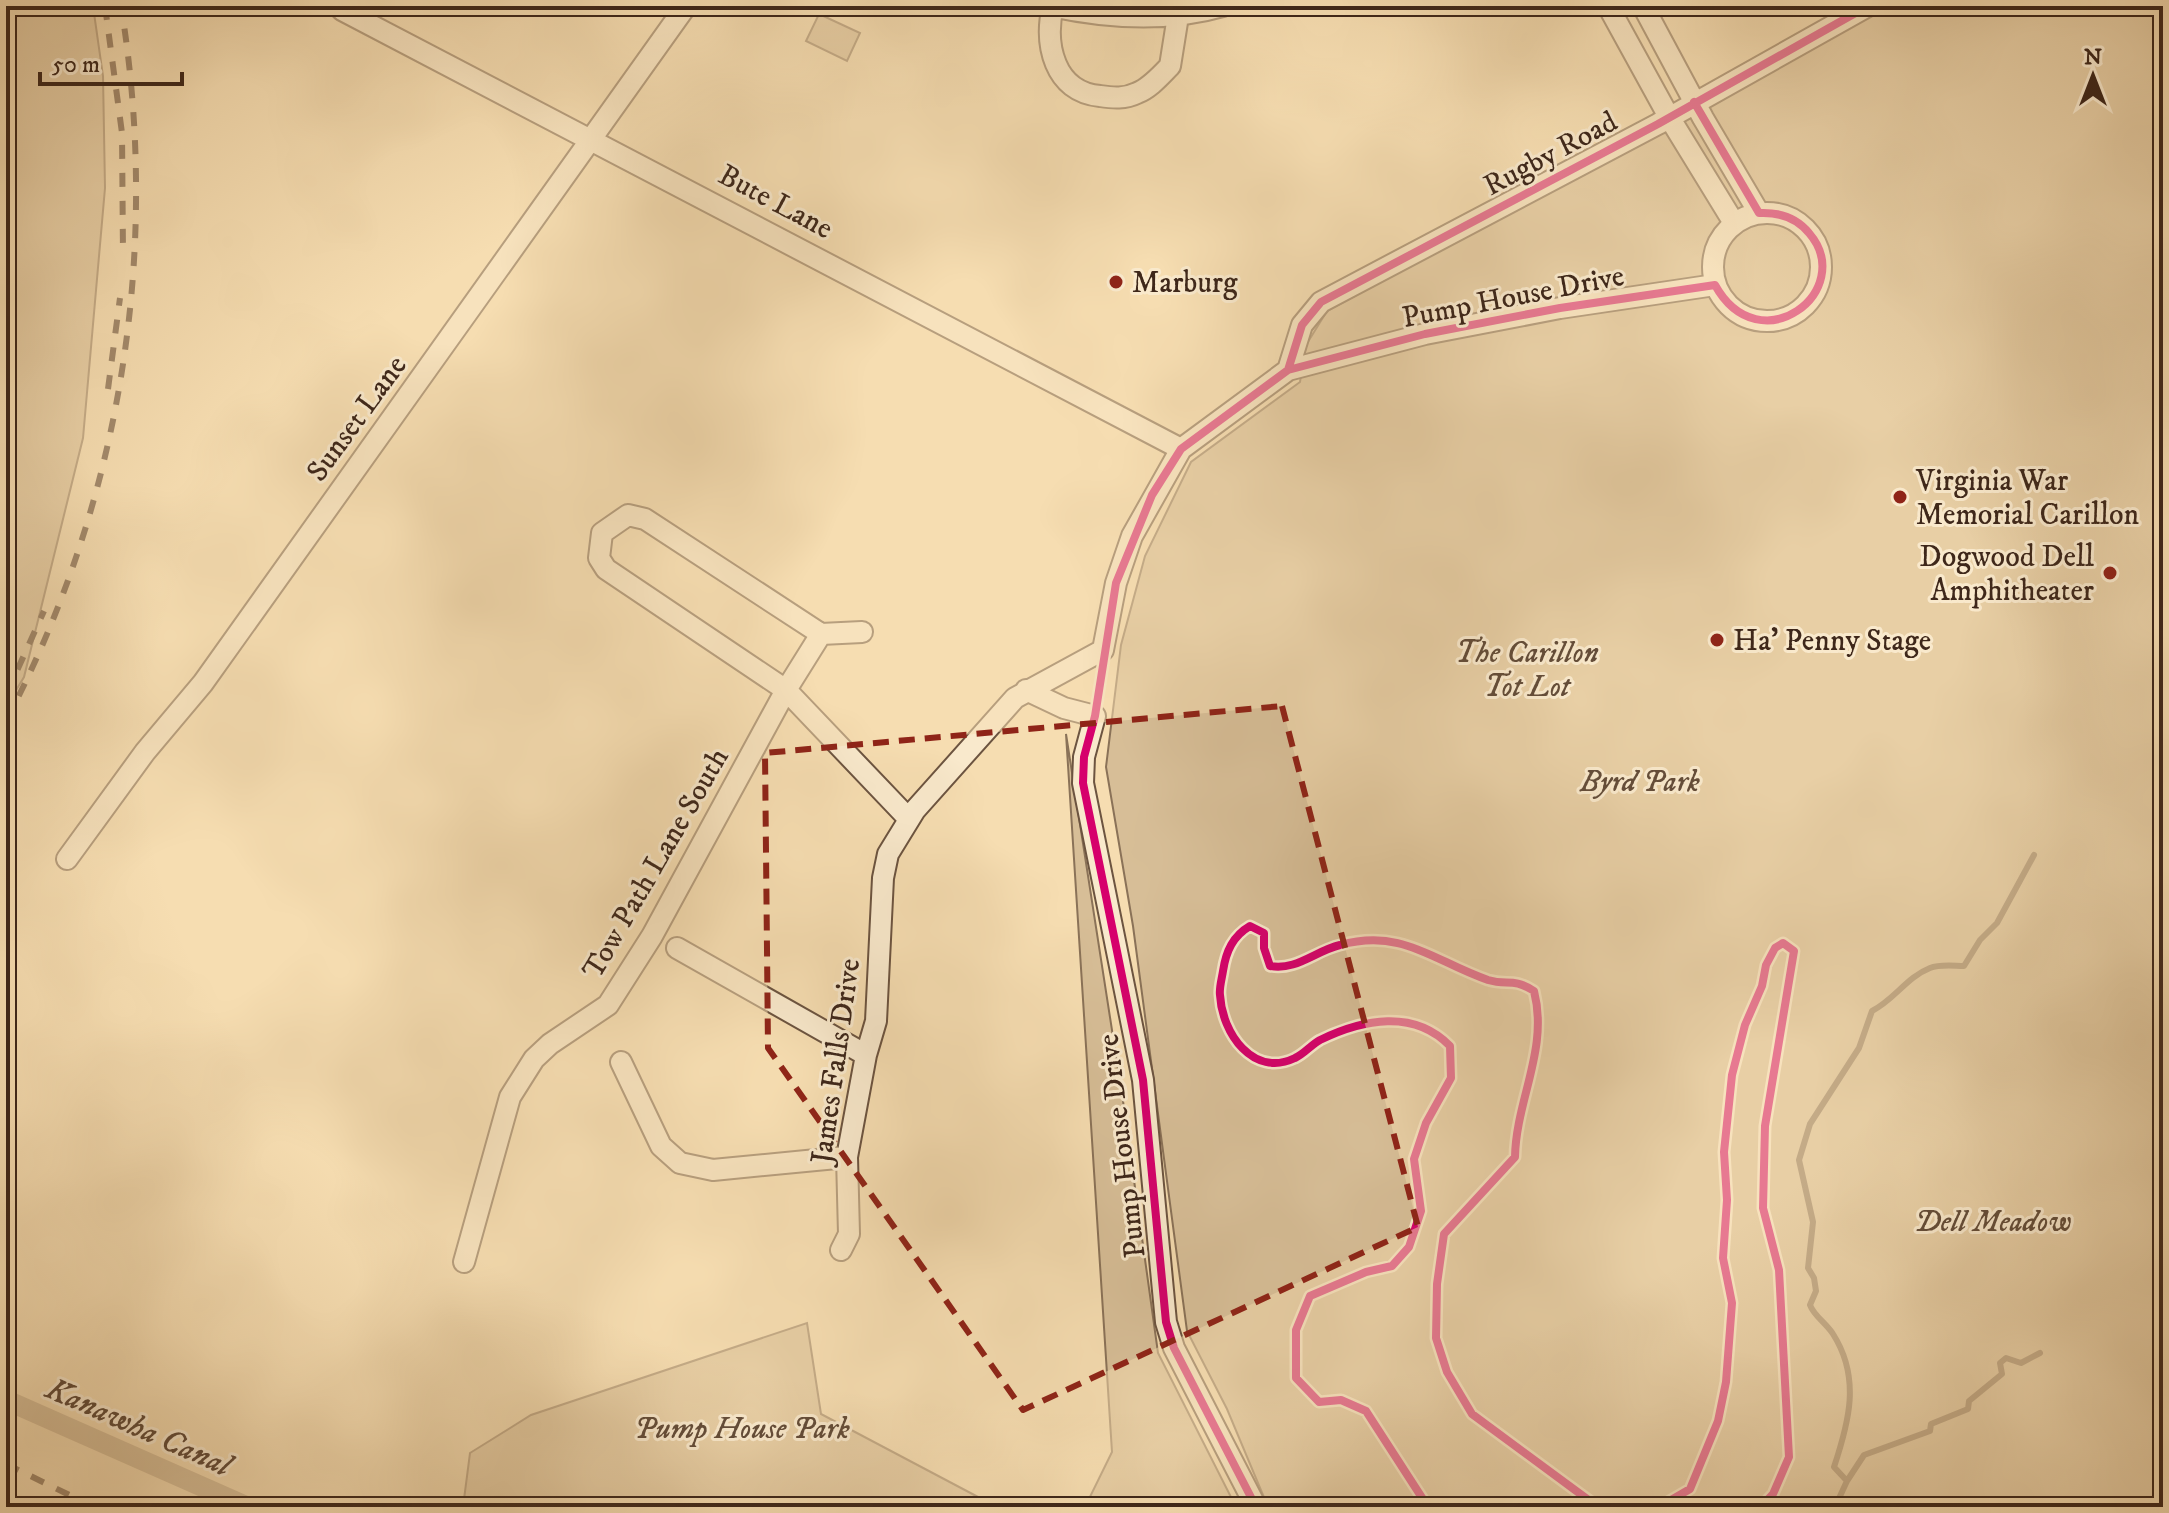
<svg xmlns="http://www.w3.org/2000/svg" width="2169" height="1513" font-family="'IM FELL DW Pica',serif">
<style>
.green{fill:#d7be97;stroke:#8a7258;stroke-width:2}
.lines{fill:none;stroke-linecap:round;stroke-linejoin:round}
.stream{stroke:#876f56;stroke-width:6}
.canal{stroke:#b79f7e;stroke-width:20}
.street-casing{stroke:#6c5440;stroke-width:24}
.street{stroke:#f9e9cc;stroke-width:20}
.rail{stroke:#3e271a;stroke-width:6;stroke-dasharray:14 14;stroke-linecap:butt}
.cycleway-casing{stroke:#f9e9cc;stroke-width:13}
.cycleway{stroke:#d6006c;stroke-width:8}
.marked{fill:none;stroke:#8f2418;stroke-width:6;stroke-dasharray:16 10;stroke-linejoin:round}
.poi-dot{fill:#8f2418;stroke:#f9e9cc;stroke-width:3}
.labels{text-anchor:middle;stroke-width:6;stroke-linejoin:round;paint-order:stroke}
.street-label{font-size:30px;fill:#3e271a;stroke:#f9e9cc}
.poi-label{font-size:30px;fill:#3e271a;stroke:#f9e9cc;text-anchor:start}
.park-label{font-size:30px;font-style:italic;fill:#644d39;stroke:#f9e9cc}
.water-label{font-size:32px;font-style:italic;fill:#624b38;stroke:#f9e9cc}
</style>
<rect width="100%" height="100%" fill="#f6ddb1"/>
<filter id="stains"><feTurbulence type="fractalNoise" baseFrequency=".0025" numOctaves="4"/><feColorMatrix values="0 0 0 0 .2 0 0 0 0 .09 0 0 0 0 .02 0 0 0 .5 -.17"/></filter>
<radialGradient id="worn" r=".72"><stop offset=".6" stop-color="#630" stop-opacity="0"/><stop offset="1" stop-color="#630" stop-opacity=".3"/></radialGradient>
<!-- green -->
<path class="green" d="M 6,6 L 93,6 L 103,76 L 105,188 L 83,438 L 24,677 L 6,707 Z
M 1889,6 L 2163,6 L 2163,1507 L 1268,1507 L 1227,1409 L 1187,1331 L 1133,926 L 1106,767 L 1121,645 L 1145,556 L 1191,462 L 1300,382 L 1306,345 L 1327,311 Z
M 819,14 L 860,33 L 847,61 L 806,41 Z
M 1066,734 L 1123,1101 L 1158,1353 L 1236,1507 L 1085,1507 L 1112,1452 Z
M 807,1323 L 821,1414 L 997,1507 L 463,1507 L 470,1453 L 531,1415 Z"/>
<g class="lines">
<!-- stream -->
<path class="stream" d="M 1847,1481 L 1864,1455 L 1930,1431 L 1931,1424 L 1968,1409 L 1969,1401 L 2002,1374 L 2000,1363 L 2006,1358 L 2021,1363 L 2040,1353
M 1835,1507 L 1847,1481 L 1834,1467 C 1849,1422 1861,1378 1833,1334 C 1826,1323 1814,1316 1810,1305 L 1816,1291 L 1814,1278 L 1808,1268 L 1813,1222 L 1799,1160 L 1810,1124 L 1859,1048 L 1872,1011 C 1894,1000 1907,977 1930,968 C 1940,964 1954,966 1964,966 L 1980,940 L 1997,923 L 2034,855"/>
<!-- canal -->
<path class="canal" d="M 6,1400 L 248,1507"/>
<defs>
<path id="street" d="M 1051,6 C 1107,18 1168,22 1223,6
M 1053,6 C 1044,44 1054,92 1100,96 C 1113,98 1125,99 1137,93 C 1150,88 1160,76 1170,66 L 1178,16
M 1608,6 L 1669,117 L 1734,223
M 1643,6 L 1703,118 L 1759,213
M 342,10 L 1181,449
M1713 267a54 54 0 1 1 108 0a54 54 0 1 1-108 0Z
M 1288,370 L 1302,325 L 1321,302 L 1658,124 L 1868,6
M 821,634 L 862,632
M 1026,690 L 1064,708 L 1095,716 L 1084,757 L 1083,783 L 1143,1080 L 1166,1322 L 1174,1348 L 1256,1507
M 67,859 L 145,752 L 203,683 L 686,6
M 677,948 L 866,1055
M 621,1062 L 661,1146 L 680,1163 L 713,1170 L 847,1157
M 841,1250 L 849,1234 L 847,1157 L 866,1055 L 876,1021 L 883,878 L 888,854 L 915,810 L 1015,698 L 1103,650 L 1116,583 L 1132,536 L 1181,449 L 1288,370 L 1425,334 L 1560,308 L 1715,285
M 464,1262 L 510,1097 L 534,1059 L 550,1044 L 608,1005 L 652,936 L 786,690 L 821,634 L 645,519 L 628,515 L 602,533 L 599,558 L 606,569 L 786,690 L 908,818"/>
</defs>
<!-- street casing -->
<use href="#street" class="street-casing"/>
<!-- street -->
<use href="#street" class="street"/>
<!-- rail -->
<path class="rail" d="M 105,6 L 122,133 L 123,254
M 108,389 L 120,298
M 6,695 L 44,611
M 6,721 C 121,502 161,250 121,6
M 6,1464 L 94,1507"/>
<defs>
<path id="cycleway" d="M 1288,370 L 1302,325 L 1321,302 L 1658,124 L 1868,6
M 1256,1507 L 1174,1348 L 1166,1322 L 1143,1080 L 1083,783 L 1084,757 L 1095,716 L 1116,583 L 1152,495 L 1181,449 L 1288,370 L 1425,334 L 1560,308 L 1715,285 C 1760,366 1858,290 1809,233 C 1796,217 1779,212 1759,213 L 1694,102
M 1428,1507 L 1366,1411 L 1341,1400 L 1319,1402 L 1296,1378 L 1296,1330 L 1310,1296 L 1366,1272 L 1392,1266 L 1409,1247 L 1421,1211 L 1414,1159 L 1426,1123 L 1451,1078 L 1450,1046 C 1414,1009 1363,1019 1320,1040 C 1311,1045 1304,1054 1295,1058 C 1253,1078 1222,1033 1220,995 C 1219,988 1222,978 1223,971 C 1226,951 1233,936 1250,926 L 1264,933 L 1264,948 L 1270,966 C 1296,971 1315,951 1340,945 C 1403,928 1433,961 1488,980 C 1508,986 1512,977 1534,991 C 1549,1049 1516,1100 1515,1157 L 1444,1234 L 1437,1284 L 1436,1338 L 1447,1372 L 1472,1414 L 1598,1507
M 1659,1507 L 1690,1489 L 1718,1421 L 1726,1382 L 1732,1303 L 1723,1258 L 1727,1200 L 1724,1152 L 1732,1075 L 1745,1025 L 1762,986 L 1766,965 L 1775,948 L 1783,943 L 1794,951 L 1765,1126 L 1763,1208 L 1779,1270 L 1789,1457 L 1773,1494 L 1761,1507"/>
</defs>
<!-- cycleway casing -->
<use href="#cycleway" class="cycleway-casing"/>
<!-- cycleway -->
<use href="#cycleway" class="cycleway"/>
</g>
<!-- marked area -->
<path d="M0 0H2169V1513H0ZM 1282,706 L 1418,1227 L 1023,1410 L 768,1048 L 765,753 Z" fill="#f6ddb1" fill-opacity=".55" fill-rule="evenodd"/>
<path class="marked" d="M 1282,706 L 1418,1227 L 1023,1410 L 768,1048 L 765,753 Z"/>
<!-- markers -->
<g class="poi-dot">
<circle cx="1116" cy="282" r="8"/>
<circle cx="1900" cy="497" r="8"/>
<circle cx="2110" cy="573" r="8"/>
<circle cx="1717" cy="640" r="8"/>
</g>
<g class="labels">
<!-- street labels -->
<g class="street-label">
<text transform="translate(1550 153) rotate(-28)" y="10">Rugby Road</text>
<text transform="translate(776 201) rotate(28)" y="10">Bute Lane</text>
<text transform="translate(1513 296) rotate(-11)" y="10">Pump House Drive</text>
<text transform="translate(356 418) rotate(-54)" y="10">Sunset Lane</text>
<text transform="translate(655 863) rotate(-60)" y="10">Tow Path Lane South</text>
<text transform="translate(835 1061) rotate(-82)" y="10">James Falls Drive</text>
<text transform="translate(1121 1146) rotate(-97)" y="10">Pump House Drive</text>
</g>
<!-- poi labels -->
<g class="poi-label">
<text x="1132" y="292">Marburg</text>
<text x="1916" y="490">Virginia War<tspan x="1916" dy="34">Memorial Carillon</tspan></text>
<text x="2094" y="566" text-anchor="end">Dogwood Dell<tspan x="2094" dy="34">Amphitheater</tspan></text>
<text x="1733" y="650">Ha' Penny Stage</text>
</g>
<!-- park labels -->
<g class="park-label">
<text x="1527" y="662">The Carillon<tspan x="1527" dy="34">Tot Lot</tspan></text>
<text x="1640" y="791">Byrd Park</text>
<text x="1993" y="1231">Dell Meadow</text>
<text x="742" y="1438">Pump House Park</text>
</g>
<!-- water labels -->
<g class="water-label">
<text transform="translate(139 1426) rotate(24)" y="11">Kanawha Canal</text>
</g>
</g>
<!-- margin -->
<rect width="2169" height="1513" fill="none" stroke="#f6ddb1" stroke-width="32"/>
<rect x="8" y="8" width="2153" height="1497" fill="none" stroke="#3e271a" stroke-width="4"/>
<rect x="16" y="16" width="2137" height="1481" fill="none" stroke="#3e271a" stroke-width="2"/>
<!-- north arrow -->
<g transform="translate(2093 76)" stroke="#f9e9cc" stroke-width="6" paint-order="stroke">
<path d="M0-6L14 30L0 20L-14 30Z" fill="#3e271a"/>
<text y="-12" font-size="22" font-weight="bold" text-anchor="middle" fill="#3e271a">N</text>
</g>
<!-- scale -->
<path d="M40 72v12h142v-12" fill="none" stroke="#3e271a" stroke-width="4"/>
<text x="52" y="72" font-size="24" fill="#3e271a" stroke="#f9e9cc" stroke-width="6" paint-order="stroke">50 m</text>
<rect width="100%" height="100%" filter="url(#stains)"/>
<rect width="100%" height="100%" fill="url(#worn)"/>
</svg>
